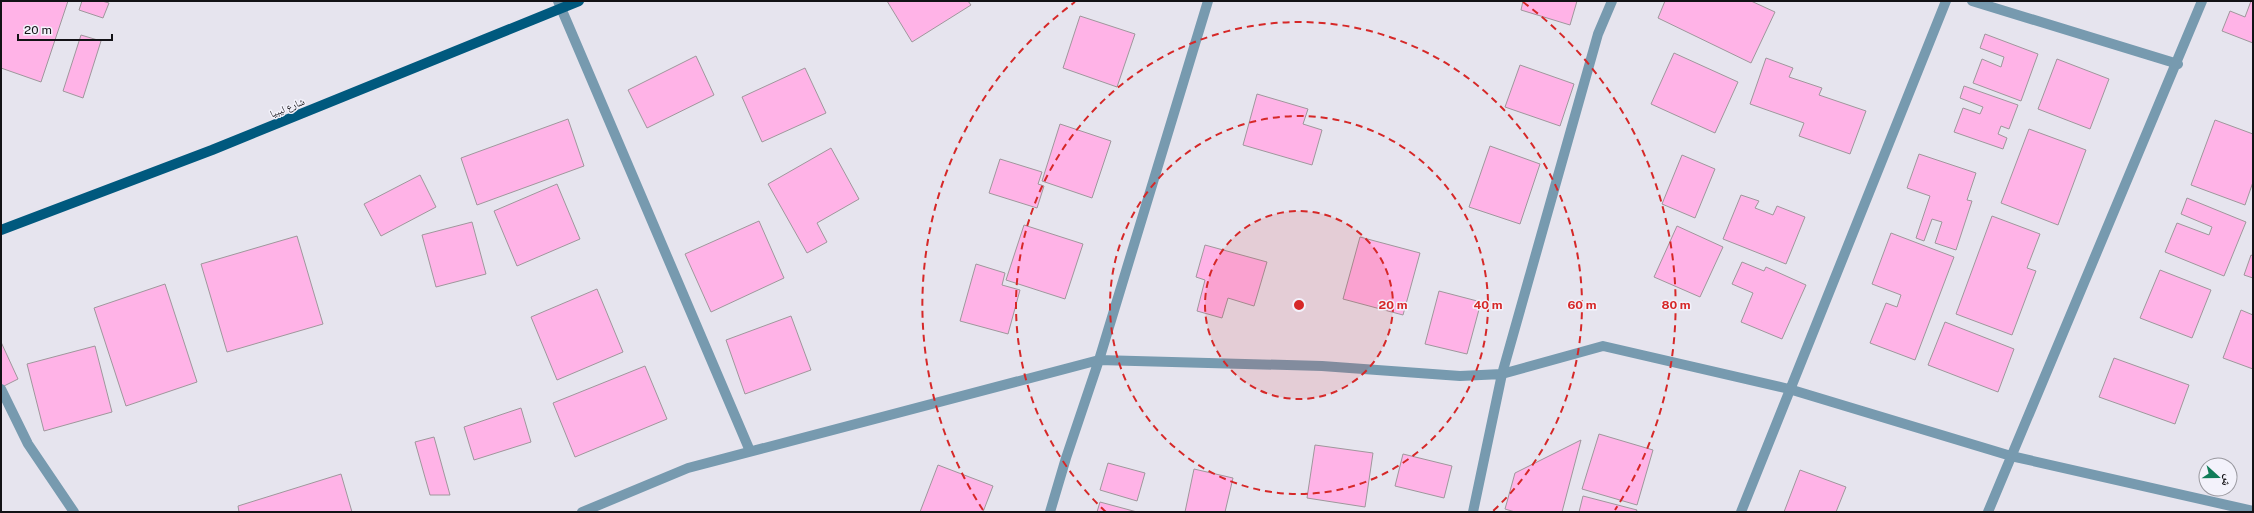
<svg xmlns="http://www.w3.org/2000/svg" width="2254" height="513" font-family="'Public Sans','Noto Naskh Arabic',sans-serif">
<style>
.building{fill:#ffb3e7;stroke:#9f979c}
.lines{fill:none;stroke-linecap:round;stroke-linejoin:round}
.minor{stroke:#779aaf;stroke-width:10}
.major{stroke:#00597e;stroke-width:10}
.ring{fill:none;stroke:#d62828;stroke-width:2;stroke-dasharray:7 5}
.labels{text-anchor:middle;stroke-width:3;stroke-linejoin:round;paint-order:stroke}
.street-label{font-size:10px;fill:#131216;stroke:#f3f2fb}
.centre{fill:#d62828;stroke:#f3f2fb;stroke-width:2}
.ring-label{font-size:12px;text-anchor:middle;font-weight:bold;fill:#d62828;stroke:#f3f2fb;stroke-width:3;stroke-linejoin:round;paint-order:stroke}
</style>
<rect width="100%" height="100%" fill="#e6e4ee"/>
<!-- building -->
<path class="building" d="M 1,1 L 68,1 L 41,82 L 1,68 Z
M 82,1 L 102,1 L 109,3 L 103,18 L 79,10 Z
M 887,1 L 968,1 L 971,5 L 912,42 Z
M 1523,1 L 1577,1 L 1570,25 L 1521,10 Z
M 1665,1 L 1751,1 L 1775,12 L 1751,63 L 1658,18 Z
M 2251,1 L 2253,1 L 2253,43 L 2222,31 L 2230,11 L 2245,17 Z
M 1080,16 L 1135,34 L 1117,87 L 1063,68 Z
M 1985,34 L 2038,54 L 2021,101 L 1973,83 L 1982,59 L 2001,67 L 2004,57 L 1980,48 Z
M 81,35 L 101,41 L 83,98 L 63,91 Z
M 1674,53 L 1738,82 L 1715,133 L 1651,104 Z
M 696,56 L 714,95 L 647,128 L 628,90 Z
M 1766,58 L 1793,68 L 1789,77 L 1822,88 L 1819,95 L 1866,111 L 1850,154 L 1799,136 L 1804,123 L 1750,104 Z
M 2057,59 L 2109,79 L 2090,129 L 2038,109 Z
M 1520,65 L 1574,84 L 1560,126 L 1505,107 Z
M 805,68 L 826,113 L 762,142 L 742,97 Z
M 1964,86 L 2018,105 L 2009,129 L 2001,126 L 1998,134 L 2007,138 L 2003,149 L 1954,132 L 1963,108 L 1980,114 L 1983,107 L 1960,98 Z
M 1257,94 L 1308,109 L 1303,124 L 1322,130 L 1312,165 L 1243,145 Z
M 568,119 L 584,166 L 477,205 L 461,158 Z
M 2215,120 L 2253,134 L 2253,182 L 2245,205 L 2191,185 Z
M 1060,124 L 1111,141 L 1092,198 L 1042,181 Z
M 2029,129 L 2086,150 L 2058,225 L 2001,203 Z
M 1490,146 L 1540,164 L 1520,224 L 1469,207 Z
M 831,148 L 859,199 L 817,223 L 827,242 L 807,253 L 768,184 Z
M 1919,154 L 1976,173 L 1967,200 L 1972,201 L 1956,250 L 1935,243 L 1942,222 L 1932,219 L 1924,241 L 1916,238 L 1930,196 L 1907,188 Z
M 1682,155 L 1715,169 L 1695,218 L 1662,204 Z
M 1000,159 L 1042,172 L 1038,184 L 1044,186 L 1037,208 L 989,193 Z
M 420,175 L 436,207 L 381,236 L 364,204 Z
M 557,184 L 580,239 L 517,266 L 494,211 Z
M 1741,195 L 1759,201 L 1755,208 L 1773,215 L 1777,206 L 1805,217 L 1786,264 L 1723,239 Z
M 2187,198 L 2246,222 L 2224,276 L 2165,252 L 2177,223 L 2209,235 L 2212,227 L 2181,214 Z
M 1992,216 L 2040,234 L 2027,268 L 2036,271 L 2012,335 L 1956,314 Z
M 759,221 L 784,278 L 711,312 L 685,254 Z
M 472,222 L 486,274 L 436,287 L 422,235 Z
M 1024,225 L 1083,244 L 1065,299 L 1006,280 Z
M 1677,226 L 1723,247 L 1700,297 L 1654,277 Z
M 1891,233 L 1954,257 L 1915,360 L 1870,343 L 1886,303 L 1897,307 L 1901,295 L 1872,284 Z
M 297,236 L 323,324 L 227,352 L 201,264 Z
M 1360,237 L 1420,253 L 1403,315 L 1343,299 Z
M 1205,245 L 1267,262 L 1254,306 L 1228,298 L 1222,318 L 1197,311 L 1205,280 L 1196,277 Z
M 2251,255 L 2253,256 L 2253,278 L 2244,275 Z
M 1742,262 L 1764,271 L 1766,267 L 1806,285 L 1782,339 L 1741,322 L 1753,293 L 1732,284 Z
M 976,264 L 1005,273 L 1002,285 L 1020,290 L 1008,334 L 960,321 Z
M 2160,270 L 2211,290 L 2192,338 L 2140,318 Z
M 165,284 L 197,382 L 126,406 L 94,308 Z
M 597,289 L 623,352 L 557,380 L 531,317 Z
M 1439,291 L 1481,302 L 1467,354 L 1425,344 Z
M 2241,310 L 2253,315 L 2253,369 L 2223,358 Z
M 791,316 L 811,370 L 745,394 L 726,340 Z
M 1945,322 L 2014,349 L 1998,392 L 1928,365 Z
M 1,342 L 18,379 L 2,387 L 1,386 Z
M 95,346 L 112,412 L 44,431 L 27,364 Z
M 2114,358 L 2189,385 L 2175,424 L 2099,397 Z
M 645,366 L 667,419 L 575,457 L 553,403 Z
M 521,408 L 531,442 L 474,460 L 464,427 Z
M 1599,434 L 1653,450 L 1637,505 L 1582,489 Z
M 434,437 L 450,495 L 430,495 L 415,442 Z
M 1581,440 L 1562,512 L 1515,512 L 1505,509 L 1515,473 Z
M 1315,445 L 1373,453 L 1365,507 L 1307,498 Z
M 1403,454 L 1452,466 L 1444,498 L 1395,486 Z
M 1108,463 L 1145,473 L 1137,501 L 1100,490 Z
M 938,465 L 993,486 L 983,512 L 920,512 Z
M 1194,469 L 1233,478 L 1225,512 L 1185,512 Z
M 1800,470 L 1846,487 L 1836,512 L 1784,512 Z
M 341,474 L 352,512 L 239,512 L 238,506 Z
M 1583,496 L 1637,510 L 1636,512 L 1579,512 Z
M 1100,502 L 1137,512 L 1097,512 Z"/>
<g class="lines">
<!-- minor -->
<path class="minor" d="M 558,1 L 750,451
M 1972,1 L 2178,64
M 1,389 L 28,444 L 74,512
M 582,512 L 688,468 L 1099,360 L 1322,366 L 1460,376 L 1502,374 L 1603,346 L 1789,389 L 2011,456 L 2253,511
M 1050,512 L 1066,458 L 1099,360 L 1208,1
M 1473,512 L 1502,374 L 1598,34 L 1612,1
M 1741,512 L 1946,1
M 1988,512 L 2202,1"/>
<!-- major -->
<path class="major" d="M 1,230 L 212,150 L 579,1"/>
</g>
<!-- distance rings -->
<circle cx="1299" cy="305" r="94" fill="#d62828" fill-opacity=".12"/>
<g class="ring">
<circle cx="1299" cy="305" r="94"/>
<circle cx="1299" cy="305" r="189"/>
<path d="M1106 512A283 283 0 1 1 1492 512"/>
<path d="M983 510A377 377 0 0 1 1075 2M1523 2A377 377 0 0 1 1615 510"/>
</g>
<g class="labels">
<!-- street labels -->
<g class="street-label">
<text transform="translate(287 107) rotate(-22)" y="4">شارع ليبيا</text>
</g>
</g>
<circle cx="1299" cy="305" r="6" class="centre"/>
<g class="ring-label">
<text x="1393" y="309">20 m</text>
<text x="1488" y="309">40 m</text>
<text x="1582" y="309">60 m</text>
<text x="1676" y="309">80 m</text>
</g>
<!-- border -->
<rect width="2254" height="513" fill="none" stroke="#131216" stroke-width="4"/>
<!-- north arrow -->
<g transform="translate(2218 477) rotate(111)"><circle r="19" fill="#f3f2fb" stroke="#99989f"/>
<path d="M0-3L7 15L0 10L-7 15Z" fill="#0f7c58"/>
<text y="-6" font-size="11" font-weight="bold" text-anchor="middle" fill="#131216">ش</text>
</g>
<!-- scale -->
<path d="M18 34v6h94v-6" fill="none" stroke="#131216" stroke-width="2"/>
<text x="24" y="34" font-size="12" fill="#131216" stroke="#f3f2fb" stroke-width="3" paint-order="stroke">20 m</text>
</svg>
